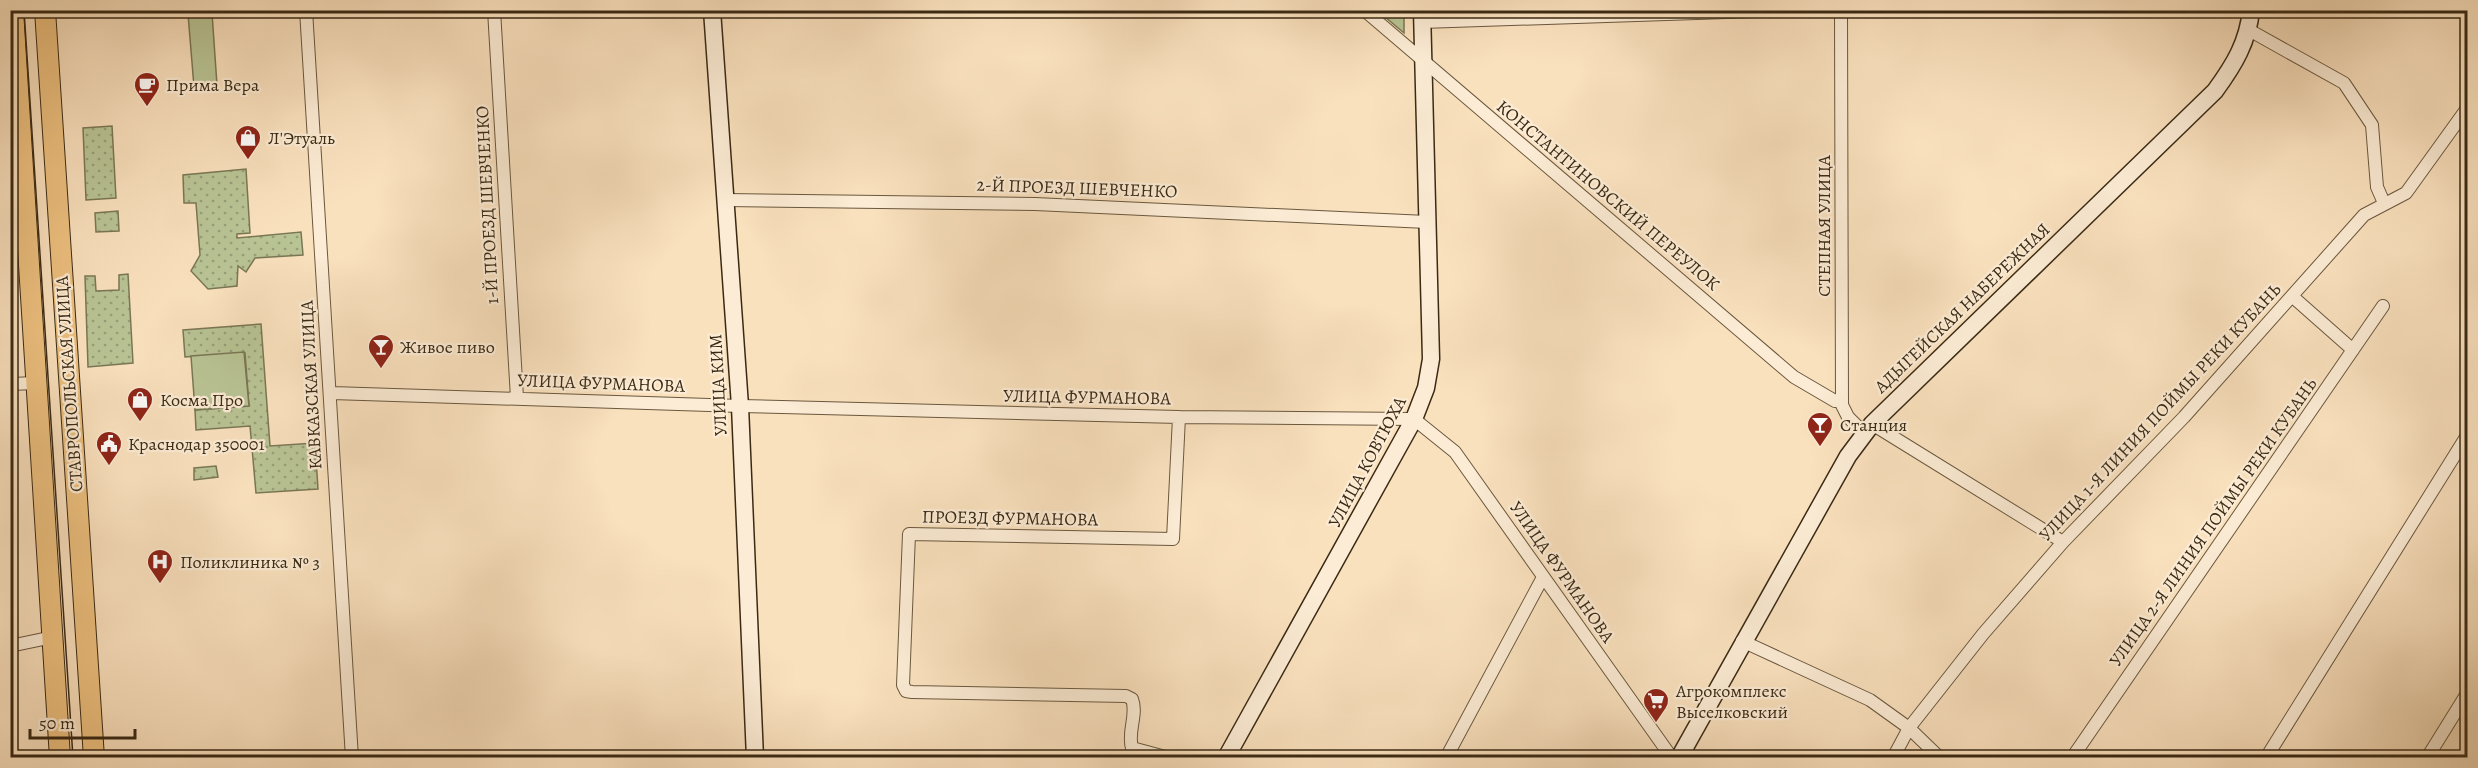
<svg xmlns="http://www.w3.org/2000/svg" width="2478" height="768" font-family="Alegreya,serif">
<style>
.grass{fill:url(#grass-dots);stroke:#7a7754;stroke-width:1.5}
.park{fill:#b9c495;stroke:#7a7754;stroke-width:1.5}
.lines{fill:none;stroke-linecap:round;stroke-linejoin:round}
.street-casing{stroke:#6a583e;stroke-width:14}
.secondary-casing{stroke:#3a2a14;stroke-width:19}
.primary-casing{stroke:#3a2a14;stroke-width:22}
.street{stroke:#fcecd5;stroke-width:12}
.secondary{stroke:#fcecd5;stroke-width:16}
.primary{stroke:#edc07f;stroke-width:20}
.tram{stroke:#3a2a14;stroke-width:1.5}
.labels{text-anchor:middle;stroke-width:4.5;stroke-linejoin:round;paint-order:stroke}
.poi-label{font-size:18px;fill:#3a2a14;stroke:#fcecd5;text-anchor:start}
.street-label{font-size:18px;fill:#3a2a14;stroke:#fcecd5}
</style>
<defs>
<pattern id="grass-dots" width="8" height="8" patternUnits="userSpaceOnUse" patternTransform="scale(1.5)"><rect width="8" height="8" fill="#b9c495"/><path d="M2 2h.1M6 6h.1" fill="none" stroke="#979f78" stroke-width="1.8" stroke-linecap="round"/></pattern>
</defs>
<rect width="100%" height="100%" fill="#fae1be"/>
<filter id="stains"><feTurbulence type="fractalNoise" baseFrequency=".00333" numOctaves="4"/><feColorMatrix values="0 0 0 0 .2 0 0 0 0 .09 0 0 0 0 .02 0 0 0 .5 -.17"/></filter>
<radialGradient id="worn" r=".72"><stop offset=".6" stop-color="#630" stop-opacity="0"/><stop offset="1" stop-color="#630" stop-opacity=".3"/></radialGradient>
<!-- grass -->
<path class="grass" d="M 112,126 L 116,198 L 86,200 L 83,128 Z
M 246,169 L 250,233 L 237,234 L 237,238 L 301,232 L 303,255 L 255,258 L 246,272 L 238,266 L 237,286 L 208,289 L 191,271 L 200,255 L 196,203 L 184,203 L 183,175 Z
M 118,211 L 119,231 L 96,232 L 95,213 Z
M 128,274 L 133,363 L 88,367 L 85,276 L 95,276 L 96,291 L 119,290 L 119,275 Z
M 261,324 L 270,446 L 315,443 L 318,489 L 256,493 L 250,426 L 196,430 L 195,410 L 249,406 L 245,353 L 185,357 L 183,330 Z
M 216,466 L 218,477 L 194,480 L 194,468 Z"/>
<!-- park -->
<path class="park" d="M 1378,11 L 1404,11 L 1404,33 Z
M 212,13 L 217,85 L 194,87 L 188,14 Z
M 244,352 L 249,406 L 195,410 L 191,356 Z"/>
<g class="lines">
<defs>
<path id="street" d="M 306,10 L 352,758
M 494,10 L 517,398
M 1364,10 L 1794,377 L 1835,401
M 1841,10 L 1842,405 L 1848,417 L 1864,433
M 1422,22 L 1789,10
M 2249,30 L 2344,83 L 2372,125 L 2377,187 L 2384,203
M 725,200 L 1035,204 L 1427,222
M 2293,297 L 2353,350
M 10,384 L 37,383
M 332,393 L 740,406 L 1179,417 L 1414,419 L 1455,452 L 1672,758
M 1872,424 L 2063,542
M 1742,641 L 1870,700 L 1909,728 L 1940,758
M 10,646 L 53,637
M 1169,758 L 1132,748 C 1127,731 1138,715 1132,699 L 1126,696 L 912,692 L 906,691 L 903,685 L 909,534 L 1173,539 L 1179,417
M 1446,758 L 1543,577
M 1893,758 L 1909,728 L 1983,634 L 2063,542 L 2184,417 L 2364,215 L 2406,193 L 2468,107
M 2072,758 L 2383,306
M 2266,758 L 2468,434
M 2427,758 L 2468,692"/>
<path id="secondary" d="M 712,10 L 740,406 L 755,758
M 1226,758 L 1414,419 L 1426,388 L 1431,359 L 1422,10
M 1679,758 L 1848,456 L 1872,424 L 2215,91 C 2234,65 2248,42 2251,10"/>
<path id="primary" d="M 13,10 L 60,758
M 45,10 L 94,758"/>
</defs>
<!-- street casing -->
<use href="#street" class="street-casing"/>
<!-- secondary casing -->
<use href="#secondary" class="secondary-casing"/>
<!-- primary casing -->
<use href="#primary" class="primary-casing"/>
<!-- street -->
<use href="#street" class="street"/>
<!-- secondary -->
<use href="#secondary" class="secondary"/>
<!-- primary -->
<use href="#primary" class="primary"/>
<!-- tram -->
<path class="tram" d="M 24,10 L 73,758"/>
</g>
<!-- icons -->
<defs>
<symbol id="cafe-pin" viewBox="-11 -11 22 30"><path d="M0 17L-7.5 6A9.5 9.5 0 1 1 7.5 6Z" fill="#8f2418" stroke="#fcecd5"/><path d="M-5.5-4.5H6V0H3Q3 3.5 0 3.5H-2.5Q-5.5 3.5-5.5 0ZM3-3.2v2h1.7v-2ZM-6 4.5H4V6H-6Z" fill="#fff"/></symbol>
<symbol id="shop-pin" viewBox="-11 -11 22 30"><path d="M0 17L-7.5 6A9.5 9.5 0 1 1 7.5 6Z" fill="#8f2418" stroke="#fcecd5"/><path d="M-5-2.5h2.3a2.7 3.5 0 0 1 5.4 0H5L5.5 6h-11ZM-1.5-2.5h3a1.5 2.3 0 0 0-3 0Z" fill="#fff"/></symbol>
<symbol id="bar-pin" viewBox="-11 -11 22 30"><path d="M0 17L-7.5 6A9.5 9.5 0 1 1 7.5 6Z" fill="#8f2418" stroke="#fcecd5"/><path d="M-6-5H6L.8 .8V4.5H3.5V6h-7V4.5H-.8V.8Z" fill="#fff"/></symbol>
<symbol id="civic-pin" viewBox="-11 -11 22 30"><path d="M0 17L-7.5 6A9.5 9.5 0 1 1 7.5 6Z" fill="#8f2418" stroke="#fcecd5"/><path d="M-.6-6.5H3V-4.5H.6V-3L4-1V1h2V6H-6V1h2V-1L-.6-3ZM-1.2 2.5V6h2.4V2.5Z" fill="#fff"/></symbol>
<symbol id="hospital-pin" viewBox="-11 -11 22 30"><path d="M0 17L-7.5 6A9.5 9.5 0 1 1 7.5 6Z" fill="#8f2418" stroke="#fcecd5"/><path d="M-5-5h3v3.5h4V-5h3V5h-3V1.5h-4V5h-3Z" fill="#fff"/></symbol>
<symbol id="supermarket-pin" viewBox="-11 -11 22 30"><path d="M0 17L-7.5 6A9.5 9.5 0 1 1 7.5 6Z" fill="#8f2418" stroke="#fcecd5"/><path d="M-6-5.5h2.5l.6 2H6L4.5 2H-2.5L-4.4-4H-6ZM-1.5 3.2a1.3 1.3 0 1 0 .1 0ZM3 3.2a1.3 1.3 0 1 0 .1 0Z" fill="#fff"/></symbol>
</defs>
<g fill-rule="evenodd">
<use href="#cafe-pin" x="132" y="70" width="30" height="40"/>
<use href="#shop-pin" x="233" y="123" width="30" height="40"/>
<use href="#bar-pin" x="366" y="332" width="30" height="40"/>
<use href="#shop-pin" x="125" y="385" width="30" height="40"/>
<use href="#bar-pin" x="1805" y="410" width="30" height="40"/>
<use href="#civic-pin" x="94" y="429" width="30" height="40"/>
<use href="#hospital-pin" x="145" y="547" width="30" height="40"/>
<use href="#supermarket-pin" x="1641" y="686" width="30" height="40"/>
</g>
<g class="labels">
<!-- poi labels -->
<g class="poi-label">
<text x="166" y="91">Прима Вера</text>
<text x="268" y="144">Л'Этуаль</text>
<text x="400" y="353">Живое пиво</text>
<text x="160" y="406">Косма Про</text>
<text x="1840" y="431">Станция</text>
<text x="128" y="450">Краснодар 350001</text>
<text x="180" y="568">Поликлиника № 3</text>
<text x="1676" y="697">Агрокомплекс<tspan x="1676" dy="21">Выселковский</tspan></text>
</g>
<!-- street labels -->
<g class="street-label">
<text transform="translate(1077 188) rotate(2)" y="6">2-Й ПРОЕЗД ШЕВЧЕНКО</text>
<text transform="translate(1608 195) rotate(40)" y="6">КОНСТАНТИНОВСКИЙ ПЕРЕУЛОК</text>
<text transform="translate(487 205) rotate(-93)" y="6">1-Й ПРОЕЗД ШЕВЧЕНКО</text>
<text transform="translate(1824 226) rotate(-90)" y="6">СТЕПНАЯ УЛИЦА</text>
<text transform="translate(1962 308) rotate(-44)" y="6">АДЫГЕЙСКАЯ НАБЕРЕЖНАЯ</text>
<text transform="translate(601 383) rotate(2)" y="6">УЛИЦА ФУРМАНОВА</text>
<text transform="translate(69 384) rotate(-94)" y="6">СТАВРОПОЛЬСКАЯ УЛИЦА</text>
<text transform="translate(311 385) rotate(-93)" y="6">КАВКАЗСКАЯ УЛИЦА</text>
<text transform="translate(718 385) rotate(-93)" y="6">УЛИЦА КИМ</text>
<text transform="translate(1087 397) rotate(1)" y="6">УЛИЦА ФУРМАНОВА</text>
<text transform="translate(2160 412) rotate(-47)" y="6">УЛИЦА 1-Я ЛИНИЯ ПОЙМЫ РЕКИ КУБАНЬ</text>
<text transform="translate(1367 462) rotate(-62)" y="6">УЛИЦА КОВТЮХА</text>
<text transform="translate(1010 518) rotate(1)" y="6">ПРОЕЗД ФУРМАНОВА</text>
<text transform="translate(2213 522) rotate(-55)" y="6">УЛИЦА 2-Я ЛИНИЯ ПОЙМЫ РЕКИ КУБАНЬ</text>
<text transform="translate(1562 572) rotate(55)" y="6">УЛИЦА ФУРМАНОВА</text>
</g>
</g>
<!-- margin -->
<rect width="2478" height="768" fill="none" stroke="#fae1be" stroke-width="36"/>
<rect x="12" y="12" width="2454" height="744" fill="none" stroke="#3a2a14" stroke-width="3"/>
<rect x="18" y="18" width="2442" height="732" fill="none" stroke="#3a2a14" stroke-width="1.5"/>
<!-- scale -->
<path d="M30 729v9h105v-9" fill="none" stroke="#3a2a14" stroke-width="3"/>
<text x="39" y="729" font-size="18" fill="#3a2a14" stroke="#fcecd5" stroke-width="4.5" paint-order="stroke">50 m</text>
<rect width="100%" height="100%" filter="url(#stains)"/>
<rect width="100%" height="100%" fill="url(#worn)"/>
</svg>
